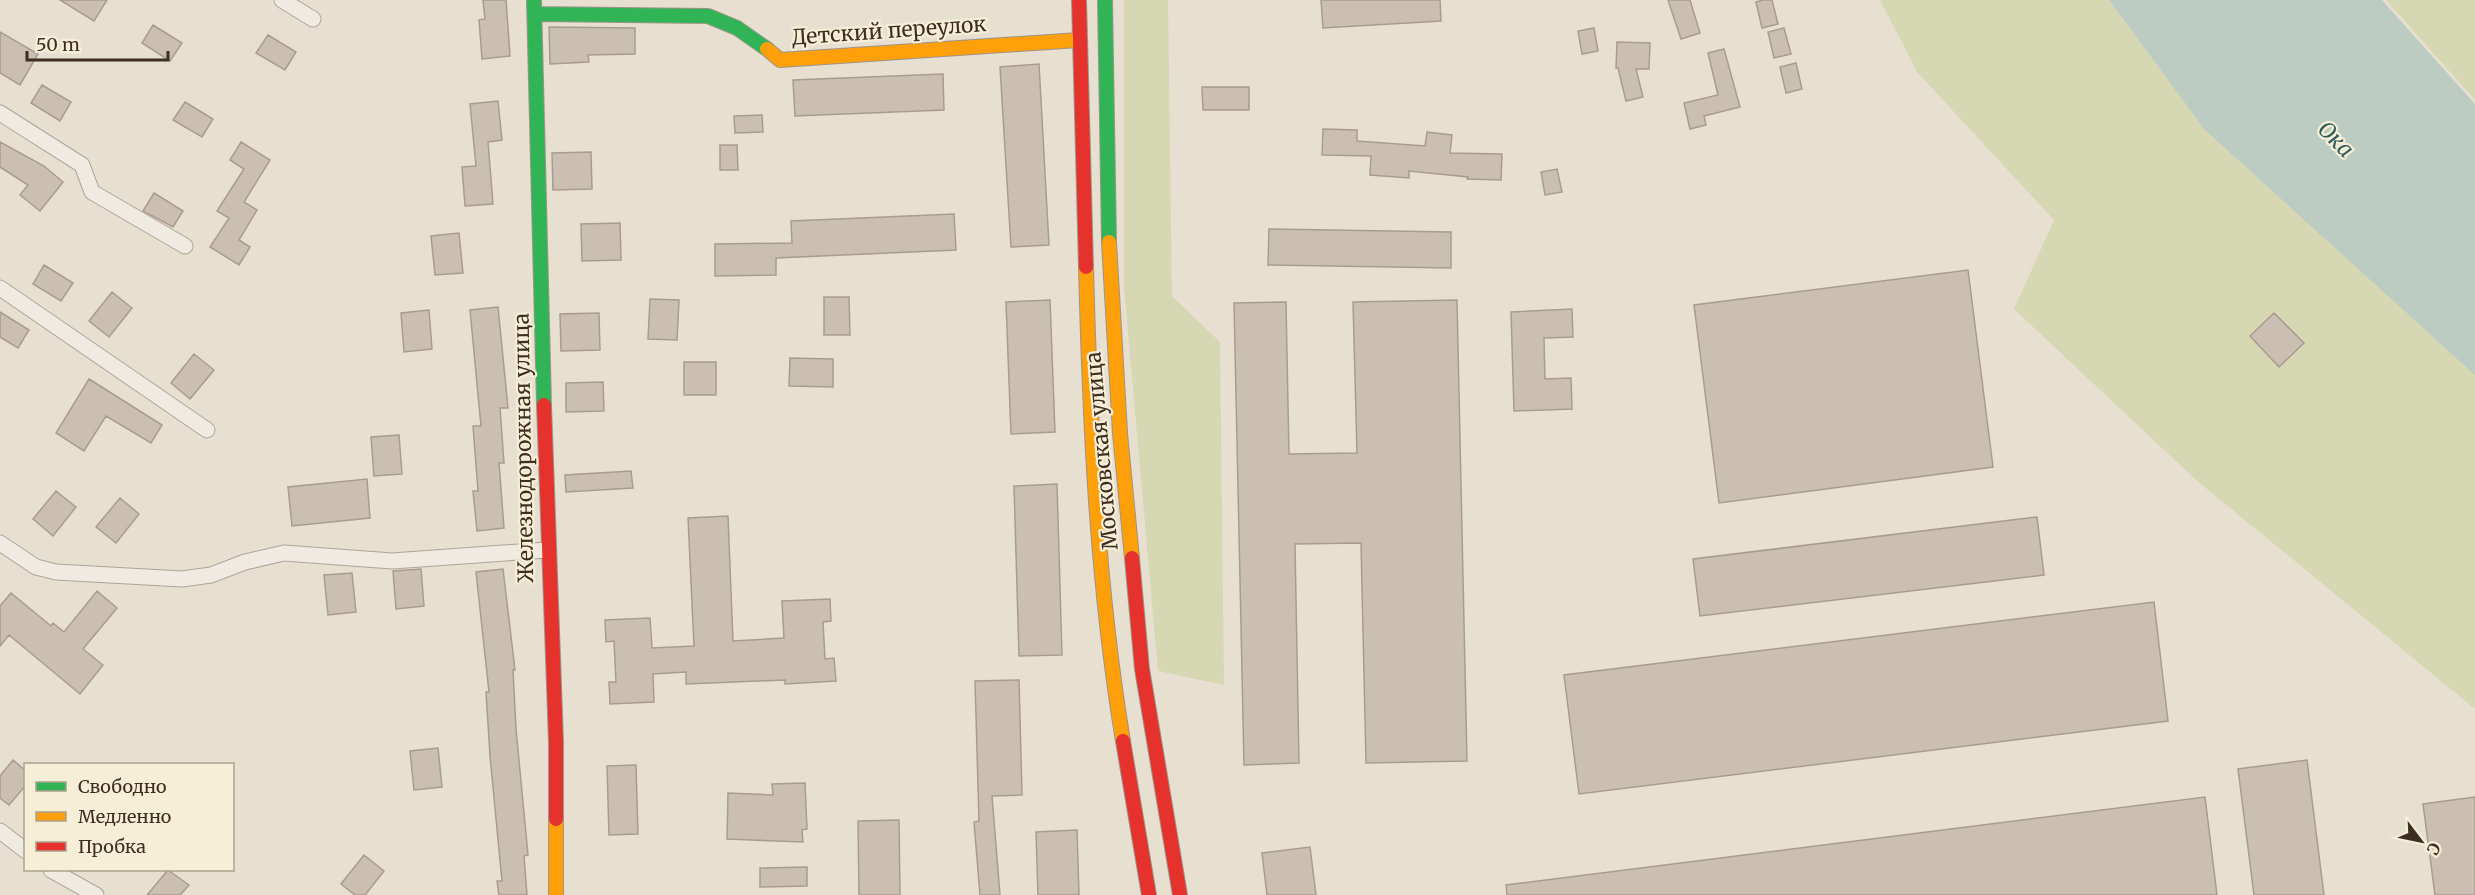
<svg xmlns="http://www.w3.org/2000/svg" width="2475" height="895" font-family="Merriweather,serif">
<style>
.green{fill:#d6d7b3}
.water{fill:#bcccc2}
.building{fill:#cbbfb2;stroke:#a89c90;stroke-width:1.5}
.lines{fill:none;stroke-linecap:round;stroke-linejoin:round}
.street-casing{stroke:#ada599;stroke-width:17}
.fast-casing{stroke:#9c958a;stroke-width:16}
.slow-casing{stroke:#9c958a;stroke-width:16}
.jam-casing{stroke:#9c958a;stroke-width:16}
.street{stroke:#efebe3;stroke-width:15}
.fast{stroke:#30b455;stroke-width:14}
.slow{stroke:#ff9f0a;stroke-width:14}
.jam{stroke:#e5322d;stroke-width:14}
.labels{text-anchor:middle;stroke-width:4.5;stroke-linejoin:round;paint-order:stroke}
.street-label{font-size:21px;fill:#3d2e20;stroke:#f7eed8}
.water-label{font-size:22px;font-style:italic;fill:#2f5d5a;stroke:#f7eed8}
</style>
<rect width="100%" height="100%" fill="#e7e0d1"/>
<!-- green -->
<path class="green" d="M 1124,0 L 1168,0 L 1172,296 L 1220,342 L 1224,685 L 1158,671 L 1124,287 Z
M 1880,0 L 2109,0 L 2204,129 L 2475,374 L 2475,709 L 2196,480 L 2014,309 L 2054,220 L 1917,72 Z
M 2386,0 L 2475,0 L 2475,100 Z"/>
<!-- water -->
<path class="water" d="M 2109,0 L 2382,0 L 2475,104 L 2475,375 L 2204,129 Z"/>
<!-- building -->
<path class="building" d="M 60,0 L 107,0 L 94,21 Z
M 483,0 L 506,0 L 510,56 L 482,59 L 479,20 L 485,19 Z
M 1321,0 L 1440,0 L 1441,21 L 1323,28 Z
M 1668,0 L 1690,0 L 1700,33 L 1681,39 Z
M 1763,0 L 1772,0 L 1778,24 L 1762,28 L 1756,2 Z
M 153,25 L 182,43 L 170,61 L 142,43 Z
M 549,27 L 635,28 L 635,54 L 588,55 L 589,62 L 550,64 Z
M 1594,28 L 1598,51 L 1582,54 L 1578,31 Z
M 1784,28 L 1791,54 L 1774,58 L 1768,32 Z
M 0,32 L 38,54 L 20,85 L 0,73 Z
M 268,35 L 296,52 L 285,70 L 256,53 Z
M 1617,42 L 1650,43 L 1649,69 L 1636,69 L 1643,97 L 1626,101 L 1618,68 L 1616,68 Z
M 1724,49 L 1740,107 L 1704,116 L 1706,125 L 1690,129 L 1684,103 L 1718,95 L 1708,53 Z
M 1796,63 L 1802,89 L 1786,93 L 1780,67 Z
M 1039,64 L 1049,245 L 1011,247 L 1000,67 Z
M 943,74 L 944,110 L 795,116 L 793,80 Z
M 42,85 L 71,102 L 60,121 L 31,103 Z
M 1202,87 L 1249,87 L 1249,110 L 1203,110 Z
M 498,101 L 502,140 L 488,142 L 493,204 L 465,206 L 462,167 L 476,166 L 470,104 Z
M 185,102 L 213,119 L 202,137 L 173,120 Z
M 762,115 L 763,132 L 735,133 L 734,116 Z
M 1323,129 L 1357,130 L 1357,141 L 1425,146 L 1427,132 L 1452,135 L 1450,153 L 1502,154 L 1501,180 L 1467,179 L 1468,177 L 1409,171 L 1409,178 L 1370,175 L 1371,156 L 1322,155 Z
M 0,142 L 44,166 L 63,182 L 40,211 L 20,195 L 28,185 L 0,167 Z
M 241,142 L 270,160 L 244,202 L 257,210 L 239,240 L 250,247 L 239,265 L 210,247 L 229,218 L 217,211 L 244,169 L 230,160 Z
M 720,145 L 737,145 L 738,170 L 720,170 Z
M 591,152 L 592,189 L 553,190 L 552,153 Z
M 1557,169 L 1562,192 L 1545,195 L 1541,172 Z
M 154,193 L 183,211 L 173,227 L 143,211 Z
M 954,214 L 956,250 L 776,258 L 776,275 L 715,276 L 715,244 L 792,243 L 791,221 Z
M 620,223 L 621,260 L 582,261 L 581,224 Z
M 1269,229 L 1451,232 L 1451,268 L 1268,265 Z
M 459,233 L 463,273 L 435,275 L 431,236 Z
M 44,265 L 73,283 L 61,301 L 33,284 Z
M 1968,270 L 1993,467 L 1719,503 L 1694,305 Z
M 112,292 L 132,308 L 109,337 L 89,321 Z
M 824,297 L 849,297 L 850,335 L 824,335 Z
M 650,299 L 679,300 L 677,340 L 648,339 Z
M 1050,300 L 1055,432 L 1011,434 L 1006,302 Z
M 1457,300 L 1467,761 L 1366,763 L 1361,543 L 1295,544 L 1299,763 L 1244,765 L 1234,303 L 1286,302 L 1289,454 L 1357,453 L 1353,302 Z
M 498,307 L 508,408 L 500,408 L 504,463 L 499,463 L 504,528 L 477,531 L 473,491 L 478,491 L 473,426 L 481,426 L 470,310 Z
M 1572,309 L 1573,337 L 1544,338 L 1545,379 L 1571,378 L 1572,409 L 1514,411 L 1511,312 Z
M 429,310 L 432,349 L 404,352 L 401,313 Z
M 0,312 L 29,330 L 18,348 L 0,337 Z
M 599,313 L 600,350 L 561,351 L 560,314 Z
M 2274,313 L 2304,343 L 2279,367 L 2250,336 Z
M 194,354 L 214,370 L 190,399 L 171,383 Z
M 790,358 L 833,359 L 833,387 L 789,386 Z
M 684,362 L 716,362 L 716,395 L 684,395 Z
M 89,379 L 162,425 L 151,443 L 106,416 L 84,451 L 56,433 Z
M 603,382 L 604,411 L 566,412 L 566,383 Z
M 399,435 L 402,474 L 374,476 L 371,437 Z
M 631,471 L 633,488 L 566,492 L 565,475 Z
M 367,479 L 370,518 L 292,526 L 288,487 Z
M 1057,484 L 1062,655 L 1019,656 L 1014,486 Z
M 56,491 L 76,507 L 53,536 L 33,519 Z
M 120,498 L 139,514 L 116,543 L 96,527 Z
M 728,516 L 733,641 L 784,638 L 782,601 L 830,599 L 831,621 L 823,622 L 825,659 L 834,658 L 836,681 L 785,684 L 785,680 L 686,684 L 686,672 L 653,674 L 654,702 L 610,704 L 609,682 L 616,682 L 614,641 L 606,642 L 605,620 L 650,618 L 652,648 L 694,646 L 688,518 Z
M 2037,517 L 2044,575 L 1700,616 L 1693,559 Z
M 421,569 L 424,606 L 396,609 L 393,571 Z
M 503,569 L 515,670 L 513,670 L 516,729 L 528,855 L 524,856 L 527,895 L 499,895 L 497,881 L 502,881 L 490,756 L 486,692 L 489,692 L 476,572 Z
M 352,573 L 356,612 L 328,615 L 324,575 Z
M 97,591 L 117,608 L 83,649 L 103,665 L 80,694 L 9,635 L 0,646 L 0,606 L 11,593 L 51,626 L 53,623 L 64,632 Z
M 2154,602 L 2168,721 L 1579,794 L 1564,675 Z
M 1019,680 L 1022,795 L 992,796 L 1000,895 L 980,895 L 974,822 L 979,821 L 975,681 Z
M 438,748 L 442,787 L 414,790 L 410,751 Z
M 13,760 L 26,771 L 26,785 L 9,805 L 0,798 L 0,776 Z
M 2307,760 L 2324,895 L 2254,895 L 2238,769 Z
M 636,765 L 638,834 L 609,835 L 607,766 Z
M 805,783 L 807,829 L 802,830 L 803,842 L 727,839 L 728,793 L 773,795 L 772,784 Z
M 2205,797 L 2217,895 L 1507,895 L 1506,885 Z
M 2475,797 L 2475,895 L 2435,895 L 2423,804 Z
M 899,820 L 900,895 L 859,895 L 858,821 Z
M 1077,830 L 1079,895 L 1038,895 L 1036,832 Z
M 1310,847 L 1316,895 L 1267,895 L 1262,853 Z
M 364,855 L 384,871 L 365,895 L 355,895 L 341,884 Z
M 807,867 L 807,886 L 760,887 L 760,868 Z
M 168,870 L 189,885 L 180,895 L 147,895 Z"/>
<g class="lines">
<defs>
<path id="street" d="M 282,0 L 313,19
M 0,113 L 82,165 L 92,192 L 185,246
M 0,288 L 207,430
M 0,543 L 36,567 L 56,572 L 182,579 L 211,575 L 245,562 L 284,553 L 392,561 L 547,550
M 0,831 L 26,851
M 51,870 L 96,895"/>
<path id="fast" d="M 534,0 L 544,405
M 1105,0 L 1109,242
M 535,14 L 708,16 L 737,28 L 767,49"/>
<path id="slow" d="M 767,49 L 780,60 L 1079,40
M 1109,242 L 1120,433 L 1132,558
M 1086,267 C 1090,425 1097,584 1123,741
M 556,819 L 556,895"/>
<path id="jam" d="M 1079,0 L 1086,267
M 544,405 L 556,742 L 556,819
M 1132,558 L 1142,669 L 1180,895
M 1123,741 L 1149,895"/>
</defs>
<!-- street casing -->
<use href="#street" class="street-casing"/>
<!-- fast casing -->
<use href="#fast" class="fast-casing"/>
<!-- slow casing -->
<use href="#slow" class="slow-casing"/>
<!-- jam casing -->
<use href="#jam" class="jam-casing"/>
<!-- street -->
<use href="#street" class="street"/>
<!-- fast -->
<use href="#fast" class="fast"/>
<!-- slow -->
<use href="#slow" class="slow"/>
<!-- jam -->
<use href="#jam" class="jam"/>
</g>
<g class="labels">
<!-- street labels -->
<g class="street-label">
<text transform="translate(889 31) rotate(-4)" y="7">Детский переулок</text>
<text transform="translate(524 448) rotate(-91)" y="7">Железнодорожная улица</text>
<text transform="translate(1102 451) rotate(-95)" y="7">Московская улица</text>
</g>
<!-- water labels -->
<g class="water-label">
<text transform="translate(2336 139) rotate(45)" y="8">Ока</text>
</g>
</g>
<!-- legend -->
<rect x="24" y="763" width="210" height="108" fill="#f7eed8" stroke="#ada18e" stroke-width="1.5"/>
<rect x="36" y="782" width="30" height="9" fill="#30b455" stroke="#ada18e" stroke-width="1.5"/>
<text x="78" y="793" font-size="18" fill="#3d2e20">Свободно</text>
<rect x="36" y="812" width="30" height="9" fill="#ff9f0a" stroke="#ada18e" stroke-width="1.5"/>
<text x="78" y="823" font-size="18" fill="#3d2e20">Медленно</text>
<rect x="36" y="842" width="30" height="9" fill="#e5322d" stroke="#ada18e" stroke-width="1.5"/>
<text x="78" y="853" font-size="18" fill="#3d2e20">Пробка</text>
<!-- north arrow -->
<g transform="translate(2421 841) rotate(122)" stroke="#f7eed8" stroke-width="4.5" paint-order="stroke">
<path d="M0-4.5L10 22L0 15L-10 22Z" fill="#3d2e20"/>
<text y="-9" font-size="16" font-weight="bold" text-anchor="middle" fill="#3d2e20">С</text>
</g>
<!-- scale -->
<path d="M27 51v9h141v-9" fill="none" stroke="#3d2e20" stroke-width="3"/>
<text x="36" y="51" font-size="18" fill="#3d2e20" stroke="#f7eed8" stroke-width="4.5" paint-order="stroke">50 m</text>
</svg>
